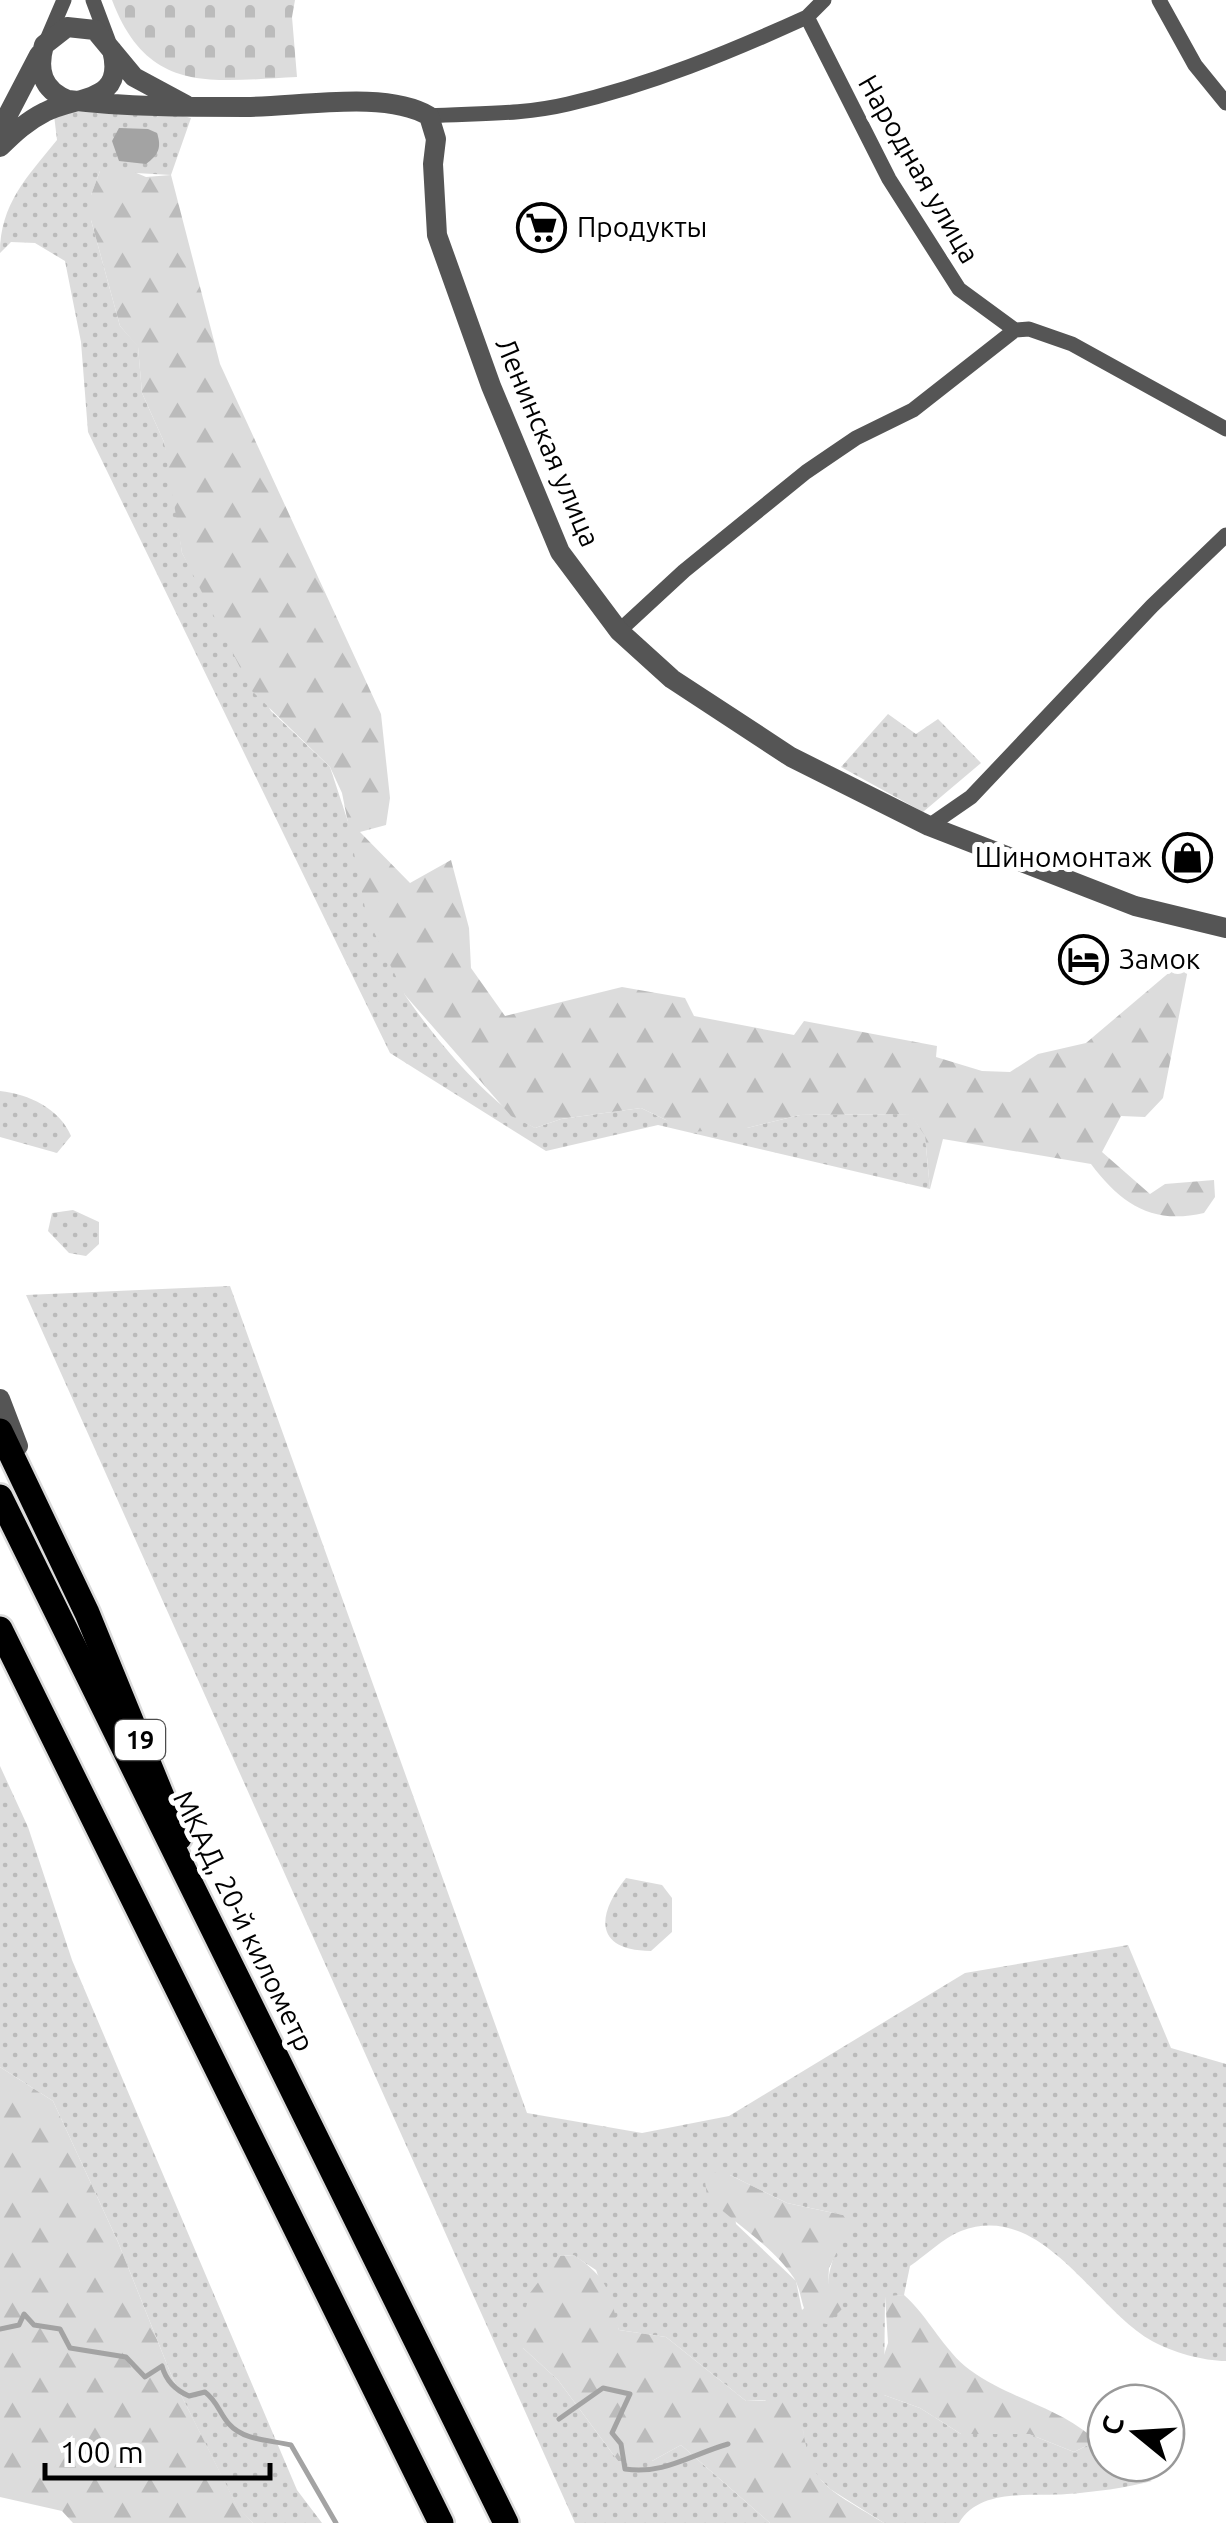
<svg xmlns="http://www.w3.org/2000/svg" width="1226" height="2523" font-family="Ubuntu,sans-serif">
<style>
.grass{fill:url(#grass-dots);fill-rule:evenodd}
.forest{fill:url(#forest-firs)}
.cemetery{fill:url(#cemetery-stones)}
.water{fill:#a3a3a3}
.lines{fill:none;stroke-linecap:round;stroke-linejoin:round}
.stream{stroke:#a3a3a3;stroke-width:5}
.primary-casing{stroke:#dbdbdb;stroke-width:30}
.trunk-casing{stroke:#dbdbdb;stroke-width:30}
.minor{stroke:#555;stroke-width:15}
.tertiary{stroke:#555;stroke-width:20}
.primary{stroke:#000;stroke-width:25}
.trunk{stroke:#000;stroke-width:25}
.labels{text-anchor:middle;stroke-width:10;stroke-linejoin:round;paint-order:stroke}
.shield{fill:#fff;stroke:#4c4c4c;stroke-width:2.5}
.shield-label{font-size:25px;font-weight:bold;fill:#000}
.street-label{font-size:28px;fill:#000;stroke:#fff}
.poi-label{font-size:28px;fill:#000;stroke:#fff;text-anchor:start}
</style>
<defs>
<pattern id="grass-dots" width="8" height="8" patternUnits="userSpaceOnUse" patternTransform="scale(2.5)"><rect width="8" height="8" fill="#dcdcdc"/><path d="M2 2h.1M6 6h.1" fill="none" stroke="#bbb" stroke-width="1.8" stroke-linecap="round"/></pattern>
<pattern id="forest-firs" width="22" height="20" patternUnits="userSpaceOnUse" patternTransform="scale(2.5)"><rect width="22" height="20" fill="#dcdcdc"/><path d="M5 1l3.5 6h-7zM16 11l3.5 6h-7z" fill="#bbb"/></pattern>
<pattern id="cemetery-stones" width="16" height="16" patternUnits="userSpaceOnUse" patternTransform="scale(2.5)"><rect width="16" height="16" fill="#dcdcdc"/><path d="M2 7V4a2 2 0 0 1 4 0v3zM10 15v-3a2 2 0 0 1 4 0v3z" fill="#bbb"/></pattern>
</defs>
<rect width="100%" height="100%" fill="#fff"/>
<!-- grass -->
<path class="grass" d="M 86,107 L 148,107 L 191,118 L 171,175 L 100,171 L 91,195 L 91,220 L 120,326 L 138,346 L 142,393 L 164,442 L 171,471 L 182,553 L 271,711 L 330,767 L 405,995 C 435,1039 489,1104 535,1128 L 561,1119 L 641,1108 L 666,1120 L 747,1128 L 800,1115 L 911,1114 L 925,1136 L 930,1189 L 658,1125 L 546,1151 L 390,1053 L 88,432 L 81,342 L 65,261 L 35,243 L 11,242 L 0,253 C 0,204 27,177 57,140 L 54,115 Z
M 888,714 L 916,734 L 938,719 L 981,763 L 923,812 L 841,767 Z
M 0,1091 C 29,1094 60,1109 71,1136 L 57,1153 L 0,1137 Z
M 73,1210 L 99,1222 L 99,1244 L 86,1256 L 69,1253 L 48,1231 L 52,1213 Z
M 230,1286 L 527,2113 L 642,2133 L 729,2116 L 965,1973 L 1128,1945 L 1171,2048 L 1226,2064 L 1226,2361 C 1203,2361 1172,2352 1152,2341 C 1094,2309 1042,2200 961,2231 C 943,2238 925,2256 910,2266 L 904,2295 L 885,2297 L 884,2395 L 920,2408 L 961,2434 L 1029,2434 L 1074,2452 L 1088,2445 L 1106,2456 L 1106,2463 L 1119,2463 L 1152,2481 C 1124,2488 1096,2492 1067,2494 C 1033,2497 980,2487 959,2523 L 884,2523 L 830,2489 L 814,2473 L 804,2454 L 803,2430 L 765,2400 L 746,2401 L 666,2337 L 619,2330 L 596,2270 L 573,2255 L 558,2256 L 523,2348 L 558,2380 L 618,2461 L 652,2461 L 681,2445 L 770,2523 L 575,2523 L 26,1295 ZM 730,2175 L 787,2203 L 843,2215 C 844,2241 829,2259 828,2285 L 802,2310 L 796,2281 L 736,2224 Z
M 0,1766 L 28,1827 L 72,1960 L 297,2490 L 322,2523 L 253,2523 L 238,2509 L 172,2377 L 118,2242 L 53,2101 L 0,2067 Z
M 626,1878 L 662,1885 L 672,1898 L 672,1932 L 651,1951 C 594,1951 596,1915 626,1878 Z"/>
<!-- forest -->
<path class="forest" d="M 127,169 L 146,177 L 171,175 L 220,364 L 381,714 L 390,798 L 386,825 L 360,832 L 410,883 L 451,860 L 469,928 L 471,968 L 505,1016 L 622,987 L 685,998 L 694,1016 L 794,1035 L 804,1021 L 937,1046 L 936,1057 L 982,1071 L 1010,1072 L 1038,1054 L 1086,1043 L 1191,954 L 1163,1098 L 1145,1117 L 1121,1116 L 1102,1152 L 1150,1194 L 1165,1184 L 1214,1180 L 1215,1197 L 1204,1213 C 1152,1225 1121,1204 1091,1164 L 943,1139 L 930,1189 L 925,1136 L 910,1114 L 800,1115 L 747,1128 L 691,1132 L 641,1108 L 561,1119 L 535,1128 L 511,1116 L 405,995 L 367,918 L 342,793 L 330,767 L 252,691 L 182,553 L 164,442 L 142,393 L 138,347 L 120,326 L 91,220 L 91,195 L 100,171 Z
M 0,2067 L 53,2101 L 118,2242 L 172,2377 L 238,2508 L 253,2523 L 73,2523 L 62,2511 L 0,2497 Z
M 712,2172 L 730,2175 L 787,2203 L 843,2215 L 850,2225 L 829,2268 L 828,2285 L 841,2295 L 842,2309 L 827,2324 C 797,2320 806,2299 794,2278 C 774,2247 734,2223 707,2197 L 705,2181 Z
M 574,2255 C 609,2279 609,2291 619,2330 L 666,2337 L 746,2401 L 785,2400 L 800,2412 C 811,2488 821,2484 884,2523 L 770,2523 L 681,2445 L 652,2461 L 618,2461 L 558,2380 L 523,2348 L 518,2336 L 530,2293 L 558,2256 Z
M 904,2295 C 929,2317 944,2351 970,2370 C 1008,2398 1055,2406 1091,2436 L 1088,2445 L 1074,2452 L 1029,2434 L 961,2434 L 920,2408 L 884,2395 L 875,2382 L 888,2343 L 885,2296 Z"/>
<!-- cemetery -->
<path class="cemetery" d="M 112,0 L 295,0 L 292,17 L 297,77 C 211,81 148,95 112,0 Z"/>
<!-- water -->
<path class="water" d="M 119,128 L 148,129 L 157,133 C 162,148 158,155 146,164 L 119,161 L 112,141 Z"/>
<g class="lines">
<!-- stream -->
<path class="stream" d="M 0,2329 L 19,2325 L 24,2314 L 34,2325 L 60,2329 L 70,2348 L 126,2357 L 145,2377 L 162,2366 C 166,2381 175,2390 189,2396 L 205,2392 C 218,2402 219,2413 229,2424 C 244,2441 271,2440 291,2445 L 336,2523
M 559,2419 L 603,2388 L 630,2394 L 612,2433 L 621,2444 L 625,2469 C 663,2475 690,2455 728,2444"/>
<defs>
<path id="primary" d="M 0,1431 L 87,1613 L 179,1838"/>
<path id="trunk" d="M 0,1497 L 506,2523
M 0,1629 L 441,2523"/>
</defs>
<!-- primary casing -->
<use href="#primary" class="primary-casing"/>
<!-- trunk casing -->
<use href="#trunk" class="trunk-casing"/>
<!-- minor -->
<path class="minor" d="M 93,0 L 108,40
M 1159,0 L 1195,65 L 1226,103
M 807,17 L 889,179 L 959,289 L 1015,330 L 1029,329 L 1072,344 L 1226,429
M 46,42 L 64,0
M 429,116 C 476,113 522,115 568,104 C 650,85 730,52 807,17 L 824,0
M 619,631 L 684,571 L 806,472 L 856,438 L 913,410 L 1015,330
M 929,826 L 971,797 L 1152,606 L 1226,535"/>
<!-- tertiary -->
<path class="tertiary" d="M 186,105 L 134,77 L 95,30 L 67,27 L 44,45 C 37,70 42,90 68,100 C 126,107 188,107 246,107 C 298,107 385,90 429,116 L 436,139 L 433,164 L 437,235 L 491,386 L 560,552 L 619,631 L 672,679 L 791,757 L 929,826 L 1135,906 L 1226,928
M 0,130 L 39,55
M 0,147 C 14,133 27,121 45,112 C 77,95 126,104 112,50
M 0,1399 L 18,1446"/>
<!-- primary -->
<use href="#primary" class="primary"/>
<!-- trunk -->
<use href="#trunk" class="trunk"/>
</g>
<!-- icons -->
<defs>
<symbol id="supermarket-ring" viewBox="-11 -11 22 22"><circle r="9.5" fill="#fff" stroke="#000" stroke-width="1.5"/><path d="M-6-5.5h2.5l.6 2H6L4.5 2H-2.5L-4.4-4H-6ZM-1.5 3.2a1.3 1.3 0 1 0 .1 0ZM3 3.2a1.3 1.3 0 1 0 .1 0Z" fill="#000"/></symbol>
<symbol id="shop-ring" viewBox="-11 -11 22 22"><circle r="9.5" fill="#fff" stroke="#000" stroke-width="1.5"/><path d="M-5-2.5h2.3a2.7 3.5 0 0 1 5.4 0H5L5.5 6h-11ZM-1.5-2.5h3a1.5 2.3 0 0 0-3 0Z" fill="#000"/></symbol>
<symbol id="hotel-ring" viewBox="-11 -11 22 22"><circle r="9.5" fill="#fff" stroke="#000" stroke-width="1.5"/><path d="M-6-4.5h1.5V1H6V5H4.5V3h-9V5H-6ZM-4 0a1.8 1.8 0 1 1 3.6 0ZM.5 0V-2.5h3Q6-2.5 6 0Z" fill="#000"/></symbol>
</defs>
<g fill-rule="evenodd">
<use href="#supermarket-ring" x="514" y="200" width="55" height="55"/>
<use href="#shop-ring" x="1160" y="830" width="55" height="55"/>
<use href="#hotel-ring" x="1056" y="932" width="55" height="55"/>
</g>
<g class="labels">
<!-- shield labels -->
<rect class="shield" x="115" y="1720" width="50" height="40" rx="8"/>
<g class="shield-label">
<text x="140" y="1749">19</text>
</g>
<!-- street labels -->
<g class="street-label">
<text transform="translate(919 169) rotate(60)" y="10">Народная улица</text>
<text transform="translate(548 442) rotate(67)" y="10">Ленинская улица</text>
<text transform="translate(244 1921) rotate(64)" y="10">МКАД, 20-й километр</text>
</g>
<!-- poi labels -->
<g class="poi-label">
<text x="577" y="237">Продукты</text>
<text x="1152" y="867" text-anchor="end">Шиномонтаж</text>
<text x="1119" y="969">Замок</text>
</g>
</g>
<!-- north arrow -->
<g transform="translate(1136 2433) rotate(288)"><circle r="48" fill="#ffffff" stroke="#999999" stroke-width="2.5"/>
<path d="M0-8L18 38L0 25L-18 38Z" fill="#000000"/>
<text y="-15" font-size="28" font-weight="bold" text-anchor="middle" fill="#000000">С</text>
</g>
<!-- scale -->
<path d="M45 2463v15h225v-15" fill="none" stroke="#000000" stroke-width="5"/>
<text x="60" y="2463" font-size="30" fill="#000000" stroke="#ffffff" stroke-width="8" paint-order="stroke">100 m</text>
</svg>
